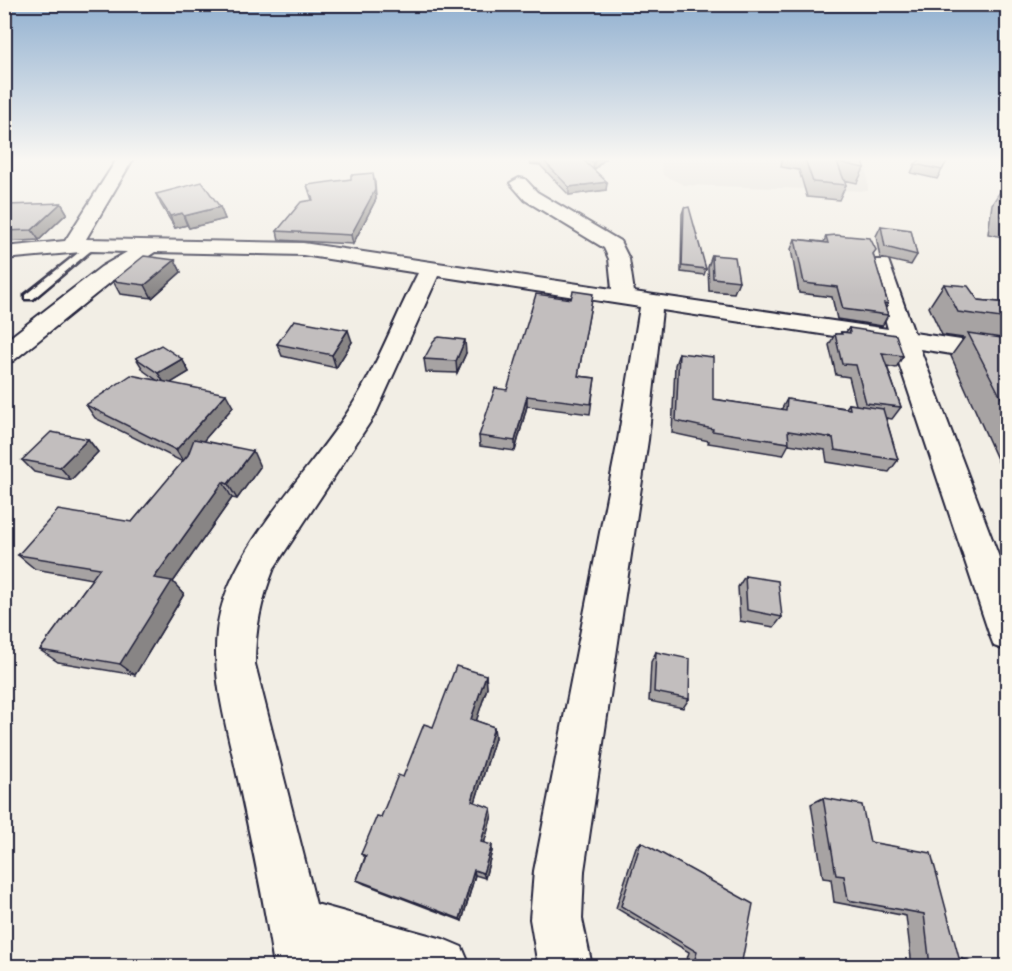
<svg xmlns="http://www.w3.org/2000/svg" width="1012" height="971" font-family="Pangolin,sans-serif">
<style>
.built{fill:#e0dcd6}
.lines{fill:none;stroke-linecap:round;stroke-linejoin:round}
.lane-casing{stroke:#22223b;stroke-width:5}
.street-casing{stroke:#22223b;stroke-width:4}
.lane{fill:#fbf7ec;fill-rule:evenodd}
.street{fill:#fbf7ec;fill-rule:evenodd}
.wall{fill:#a7a3a3;stroke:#22223b;stroke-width:1.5}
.shaded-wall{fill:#888585;stroke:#22223b;stroke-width:1.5}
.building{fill:#c2bebe;stroke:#22223b;stroke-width:1.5}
</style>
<rect width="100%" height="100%" fill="#f2eee5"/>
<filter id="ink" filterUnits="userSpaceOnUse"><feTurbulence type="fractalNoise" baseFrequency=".0167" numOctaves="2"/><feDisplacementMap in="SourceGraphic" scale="12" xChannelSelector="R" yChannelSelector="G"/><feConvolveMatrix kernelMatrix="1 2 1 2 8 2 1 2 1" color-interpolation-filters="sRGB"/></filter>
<g filter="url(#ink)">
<!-- built -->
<path class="built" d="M 660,159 L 866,159 L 868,191 L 684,185 L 663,175 Z"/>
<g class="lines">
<defs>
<path id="lane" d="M 92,242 L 97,245 L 95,247 L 33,299 L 25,299 L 25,295 Z"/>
<path id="street" d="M 117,159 L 133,159 L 86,239 L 303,243 L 612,289 L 609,259 L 604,248 L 525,200 L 510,183 L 519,178 L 525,179 L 537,192 L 620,241 L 629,259 L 634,292 L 888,329 L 870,264 L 874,260 L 888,260 L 914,333 L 1008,347 L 1008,363 L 920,349 L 1008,581 L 1008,651 L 994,646 L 989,633 L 893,345 L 662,310 L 648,440 L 584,871 L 582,919 L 592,966 L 538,966 L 530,919 L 534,871 L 618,440 L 640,307 L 438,276 L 376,413 L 274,568 C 261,601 255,629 255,664 L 316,904 L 443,939 L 462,947 L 470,966 L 352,966 L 327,959 L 328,966 L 274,966 C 264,900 250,835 236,770 C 226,724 212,678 217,631 C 225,551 310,473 351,407 C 378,365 395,317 418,273 L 303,255 L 155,252 L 117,277 L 13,361 L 4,363 L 4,342 L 101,267 L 127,252 L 92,251 L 4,259 L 4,247 L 65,241 Z"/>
</defs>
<!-- lane casing -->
<use href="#lane" class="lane-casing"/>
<!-- street casing -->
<use href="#street" class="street-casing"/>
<!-- lane -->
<use href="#lane" class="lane"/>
<!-- street -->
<use href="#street" class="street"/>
</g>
<!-- wall -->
<path class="wall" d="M 530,159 L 605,159 L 594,170 L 607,182 L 606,190 L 569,195 L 540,165 L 530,164 Z
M 782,159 L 864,159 L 864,168 L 857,183 L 844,180 L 846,185 L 839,200 L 807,197 L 799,170 L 781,167 Z
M 948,159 L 937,179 L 911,173 L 915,164 Z
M 375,182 L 376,199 L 353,244 L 279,240 L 277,231 L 312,200 L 307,185 Z
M 1003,187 L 1008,188 L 1008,238 L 988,234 L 992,204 Z
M 156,194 L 220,207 L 225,219 L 189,228 L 187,225 L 175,228 L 161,205 Z
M 61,203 L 67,213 L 39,240 L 4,242 L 4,208 Z
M 684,208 L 706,269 L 704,275 L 681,272 L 682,214 Z
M 881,226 L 917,255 L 911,265 L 880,258 L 876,236 Z
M 826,236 L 873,255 L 888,304 L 885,308 L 888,315 L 882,326 L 837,319 L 832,297 L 799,293 L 791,249 L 795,239 L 824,242 Z
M 712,255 L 739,281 L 734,293 L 709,291 L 708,267 Z
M 175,260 L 181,272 L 152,298 L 120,294 L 113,281 Z
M 944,284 L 978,300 L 1008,303 L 1008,471 L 1002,470 L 951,356 L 964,338 L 942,335 L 929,307 Z
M 591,304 L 578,376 L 595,378 L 590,414 L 527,406 L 515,451 L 480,446 L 479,436 L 507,390 Z
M 849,328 L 903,356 L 896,368 L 887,366 L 901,407 L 892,419 L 886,418 L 898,460 L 889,472 L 827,462 L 825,450 L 789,444 L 783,455 L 708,443 L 709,441 L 672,433 L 675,365 L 679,353 L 713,399 L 781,410 L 787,399 L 846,408 L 849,404 L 856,405 L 849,377 L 836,375 L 829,345 L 835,334 L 840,334 L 841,332 L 846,332 Z
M 352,342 L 336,368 L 282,356 L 277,344 Z
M 466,353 L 457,373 L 426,372 L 424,359 Z
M 136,358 L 182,359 L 189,372 L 170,383 L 233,407 L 203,441 L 260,467 L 237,499 L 232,498 L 173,582 L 184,594 L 135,675 L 58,662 L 40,650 L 92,579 L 35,569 L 18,555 L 132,522 L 183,462 L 95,418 L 86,405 L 158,381 L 144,371 Z
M 88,439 L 98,452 L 71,480 L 34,472 L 22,460 Z
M 745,576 L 782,617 L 774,627 L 740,621 L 738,587 Z
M 656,652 L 689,699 L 683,708 L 649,701 L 651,662 Z
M 486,675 L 487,688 L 476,721 L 494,727 L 495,738 L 475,802 L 492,815 L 484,843 L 492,851 L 485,878 L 475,875 L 462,921 L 365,884 L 357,880 L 365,857 L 361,854 L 403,777 L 433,727 Z
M 823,798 L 870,842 L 959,958 L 983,966 L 912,966 L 906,916 L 834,902 L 831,879 L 823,878 L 811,804 Z
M 641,842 L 741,966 L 685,966 L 689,952 L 616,908 L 636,847 Z"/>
<!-- shaded-wall -->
<path class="shaded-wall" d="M 597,159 L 605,159 L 593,170 L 594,162 Z
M 373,173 L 376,199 L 353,244 L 351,235 Z
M 607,182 L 606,190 L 569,195 L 569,187 Z
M 61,203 L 67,213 L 39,240 L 32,230 Z
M 220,207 L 225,219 L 189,228 L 184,216 Z
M 182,213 L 187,225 L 175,228 L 170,216 Z
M 175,260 L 181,272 L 152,298 L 145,285 Z
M 348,330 L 352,342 L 336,368 L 332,355 Z
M 465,340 L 466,353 L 457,373 L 456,361 Z
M 182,359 L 189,372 L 166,386 L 158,373 Z
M 226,394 L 233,407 L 184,463 L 176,450 Z
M 527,396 L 527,406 L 515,451 L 515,441 Z
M 88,439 L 98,452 L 71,480 L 60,467 Z
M 253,451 L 260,467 L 237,499 L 228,484 Z
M 223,482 L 232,498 L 173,582 L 184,594 L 135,675 L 120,664 L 154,578 Z
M 486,675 L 487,688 L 473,731 L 471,719 Z
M 494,727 L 495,738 L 473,809 L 472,801 Z
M 491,808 L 492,815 L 483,848 L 481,842 Z
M 492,845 L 492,851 L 485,878 L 483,873 Z
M 474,870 L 475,875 L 462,921 L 460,919 Z"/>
<!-- building -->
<path class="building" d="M 542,159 L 597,159 L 594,162 L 584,161 L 607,182 L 569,187 Z
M 805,159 L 864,159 L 864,168 L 837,162 L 846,185 L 813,182 Z
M 921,159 L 948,159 L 942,170 L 915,164 Z
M 373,173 L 375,190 L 351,235 L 277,231 L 301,202 L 313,200 L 307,185 L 351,179 L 351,175 Z
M 202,182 L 220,207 L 184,216 L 182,213 L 170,216 L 156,194 Z
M 1003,187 L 1008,188 L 1008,218 L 1000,216 Z
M 61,203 L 32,230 L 4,231 L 4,208 L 8,205 Z
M 689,207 L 706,269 L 682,266 L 684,208 Z
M 881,226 L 911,230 L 917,255 L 885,247 Z
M 836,235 L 870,238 L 876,250 L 873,254 L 888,304 L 884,303 L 888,315 L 843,309 L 837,287 L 804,283 L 795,239 L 828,243 L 826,236 Z
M 712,255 L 735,257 L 739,281 L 713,278 Z
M 144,256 L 175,260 L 145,285 L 113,281 Z
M 944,284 L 968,286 L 978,300 L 1008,303 L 1008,319 L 958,312 Z
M 573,291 L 593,294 L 578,376 L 595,378 L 591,404 L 527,396 L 515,441 L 479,436 L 495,388 L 507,390 L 536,294 L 571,299 Z
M 294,320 L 348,330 L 332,355 L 277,344 Z
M 849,328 L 896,335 L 903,356 L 882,353 L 901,407 L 866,403 L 856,365 L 842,364 L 835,334 L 842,334 L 841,332 L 850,333 Z
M 968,333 L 1008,339 L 1008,411 Z
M 439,337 L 465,340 L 456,361 L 424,359 L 435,339 Z
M 161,345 L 182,359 L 158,373 L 136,358 Z
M 679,353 L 713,357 L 713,399 L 786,410 L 787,399 L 850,409 L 849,404 L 883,409 L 898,460 L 835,450 L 833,438 L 788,431 L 789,443 L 712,431 L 713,429 L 676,421 Z
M 131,375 L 226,394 L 176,450 L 86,405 Z
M 51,432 L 88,439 L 60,467 L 22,460 Z
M 194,439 L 253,451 L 228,484 L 223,482 L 154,578 L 172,581 L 120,664 L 40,650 L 100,568 L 18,555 L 58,510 L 132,522 L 188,455 Z
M 745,576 L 778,581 L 782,617 L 747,610 Z
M 656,652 L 690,659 L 689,699 L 654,692 Z
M 456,666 L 486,675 L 471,719 L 494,727 L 472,801 L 491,808 L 481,842 L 492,845 L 483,873 L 474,870 L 460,919 L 357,880 L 366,856 L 361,854 L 377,816 L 381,817 L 398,775 L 403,777 L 424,724 L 433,727 Z
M 823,798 L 862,805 L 870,842 L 931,853 L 959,958 L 983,966 L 930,966 L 924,914 L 848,900 L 844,876 L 836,875 Z
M 641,842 L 753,904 L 741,966 L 693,966 L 697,952 L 621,906 Z"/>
</g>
<!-- sky -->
<linearGradient id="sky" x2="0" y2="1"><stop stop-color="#91b0d0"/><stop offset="0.54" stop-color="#f9f7f3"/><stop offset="1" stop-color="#f9f7f3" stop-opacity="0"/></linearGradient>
<rect width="1012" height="295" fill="url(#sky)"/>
<!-- margin -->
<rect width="1012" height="971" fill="none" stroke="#fbf7ec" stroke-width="24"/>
<rect x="12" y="12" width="988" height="947" fill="none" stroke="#22223b" stroke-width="2" filter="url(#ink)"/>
</svg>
